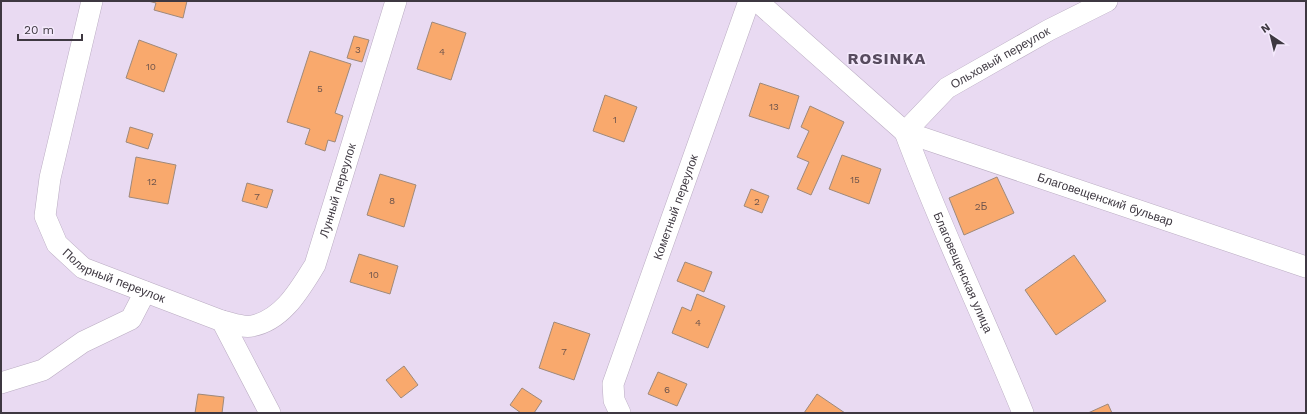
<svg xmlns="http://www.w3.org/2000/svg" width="1307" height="414" font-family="'Work Sans',sans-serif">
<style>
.building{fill:#f9a96d;stroke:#9f897a}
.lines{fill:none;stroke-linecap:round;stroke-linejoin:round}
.street-casing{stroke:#baacc2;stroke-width:22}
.street{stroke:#fff;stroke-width:21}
.labels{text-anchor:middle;stroke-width:3;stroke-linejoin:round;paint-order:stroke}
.number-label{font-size:10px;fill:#6d544c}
.street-label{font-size:12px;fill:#3e3841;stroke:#f4e9fc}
.district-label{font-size:16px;font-weight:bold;letter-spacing:1px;fill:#574b5f;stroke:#f4e9fc}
</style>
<rect width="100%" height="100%" fill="#e9daf2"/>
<!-- building -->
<path class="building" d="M 148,1 L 187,1 L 183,18 L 154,10 L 156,3 Z
M 432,22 L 466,33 L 451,80 L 417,69 Z
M 354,36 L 369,40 L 362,62 L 347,58 Z
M 139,40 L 177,54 L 164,92 L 126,78 Z
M 310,51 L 351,64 L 335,113 L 343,116 L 335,142 L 328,140 L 325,151 L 305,144 L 310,129 L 287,122 Z
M 760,83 L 799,96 L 789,129 L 749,116 Z
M 605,95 L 637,107 L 624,142 L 593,131 Z
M 810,106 L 844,122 L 811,195 L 797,189 L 809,162 L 797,157 L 809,131 L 801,127 Z
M 130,127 L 153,134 L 148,149 L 126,142 Z
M 842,155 L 881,169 L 869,204 L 829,189 Z
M 136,157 L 176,165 L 168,204 L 129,197 Z
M 380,174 L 416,185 L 404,227 L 367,215 Z
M 997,177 L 1014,213 L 964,235 L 949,198 Z
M 247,183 L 273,190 L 267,208 L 242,201 Z
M 751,189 L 769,196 L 762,213 L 744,206 Z
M 359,254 L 398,266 L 390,294 L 350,282 Z
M 1074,255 L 1106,301 L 1056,335 L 1025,290 Z
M 685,262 L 712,272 L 704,292 L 677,281 Z
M 697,294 L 725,306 L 708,348 L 672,333 L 682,307 L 691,311 Z
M 554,322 L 590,334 L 574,380 L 539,368 Z
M 404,366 L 418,385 L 401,398 L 386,380 Z
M 658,372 L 687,384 L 677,406 L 648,394 Z
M 522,388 L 542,401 L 534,413 L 521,413 L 510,405 Z
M 198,394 L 224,397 L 222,413 L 195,413 Z
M 817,394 L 845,413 L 804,413 Z
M 1108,404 L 1112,413 L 1088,413 Z"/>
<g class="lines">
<defs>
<g id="street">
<path id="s1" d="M 92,1 L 50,178 L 45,216 L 57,244 L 83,268 L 222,321 L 270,413"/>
<path id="s2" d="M 757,1 L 905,132 L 1306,267"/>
<path id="s3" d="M 905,132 C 940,227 985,319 1023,413"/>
<path id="s4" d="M 905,132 L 947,88 L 1049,30 L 1107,1"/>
<path id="s5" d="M 222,321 C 231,323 244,328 252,326 C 283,320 300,289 315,265 L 396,1"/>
<path d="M 1,383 L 43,370 L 83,342 L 131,319 L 145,292"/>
<path id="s6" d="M 620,413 L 614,400 L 613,384 L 749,1"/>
</g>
</defs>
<!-- street casing -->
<use href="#street" class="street-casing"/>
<!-- street -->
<use href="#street" class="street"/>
</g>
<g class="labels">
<!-- number labels -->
<g class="number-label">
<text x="358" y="53">3</text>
<text x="442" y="55">4</text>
<text x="151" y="70">10</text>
<text x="320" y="92">5</text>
<text x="774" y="110">13</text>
<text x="615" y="123">1</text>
<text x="855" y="183">15</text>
<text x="152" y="185">12</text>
<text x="257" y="200">7</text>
<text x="392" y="204">8</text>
<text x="757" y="205">2</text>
<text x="981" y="210">2Б</text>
<text x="374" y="278">10</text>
<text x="698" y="326">4</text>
<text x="564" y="355">7</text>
<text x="667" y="393">6</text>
</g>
<!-- street labels -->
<g class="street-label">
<text dy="4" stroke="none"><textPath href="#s4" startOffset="122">Ольховый переулок</textPath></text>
<text dy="4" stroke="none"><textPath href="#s5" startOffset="199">Лунный переулок</textPath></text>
<text dy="4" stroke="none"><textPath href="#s2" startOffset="409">Благовещенский бульвар</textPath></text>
<text dy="4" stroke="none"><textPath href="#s6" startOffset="218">Кометный переулок</textPath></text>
<text dy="4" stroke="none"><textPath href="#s3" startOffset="152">Благовещенская улица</textPath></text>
<text dy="4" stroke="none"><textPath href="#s1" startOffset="317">Полярный переулок</textPath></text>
</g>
<!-- district labels -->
<g class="district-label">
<text x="887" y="64">ROSINKA</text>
</g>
</g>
<!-- border -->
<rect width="1307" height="414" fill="none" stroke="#3e3841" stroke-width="4"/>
<!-- north arrow -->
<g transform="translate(1271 36) rotate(325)" stroke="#f4e9fc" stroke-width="3" paint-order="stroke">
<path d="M0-3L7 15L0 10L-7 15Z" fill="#3e3841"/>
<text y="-6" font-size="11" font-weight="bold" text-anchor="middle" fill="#3e3841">N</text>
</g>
<!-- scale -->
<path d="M18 34v6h64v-6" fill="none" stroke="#3e3841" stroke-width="2"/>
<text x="24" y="34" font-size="12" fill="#3e3841" stroke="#f4e9fc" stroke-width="3" paint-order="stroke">20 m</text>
</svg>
